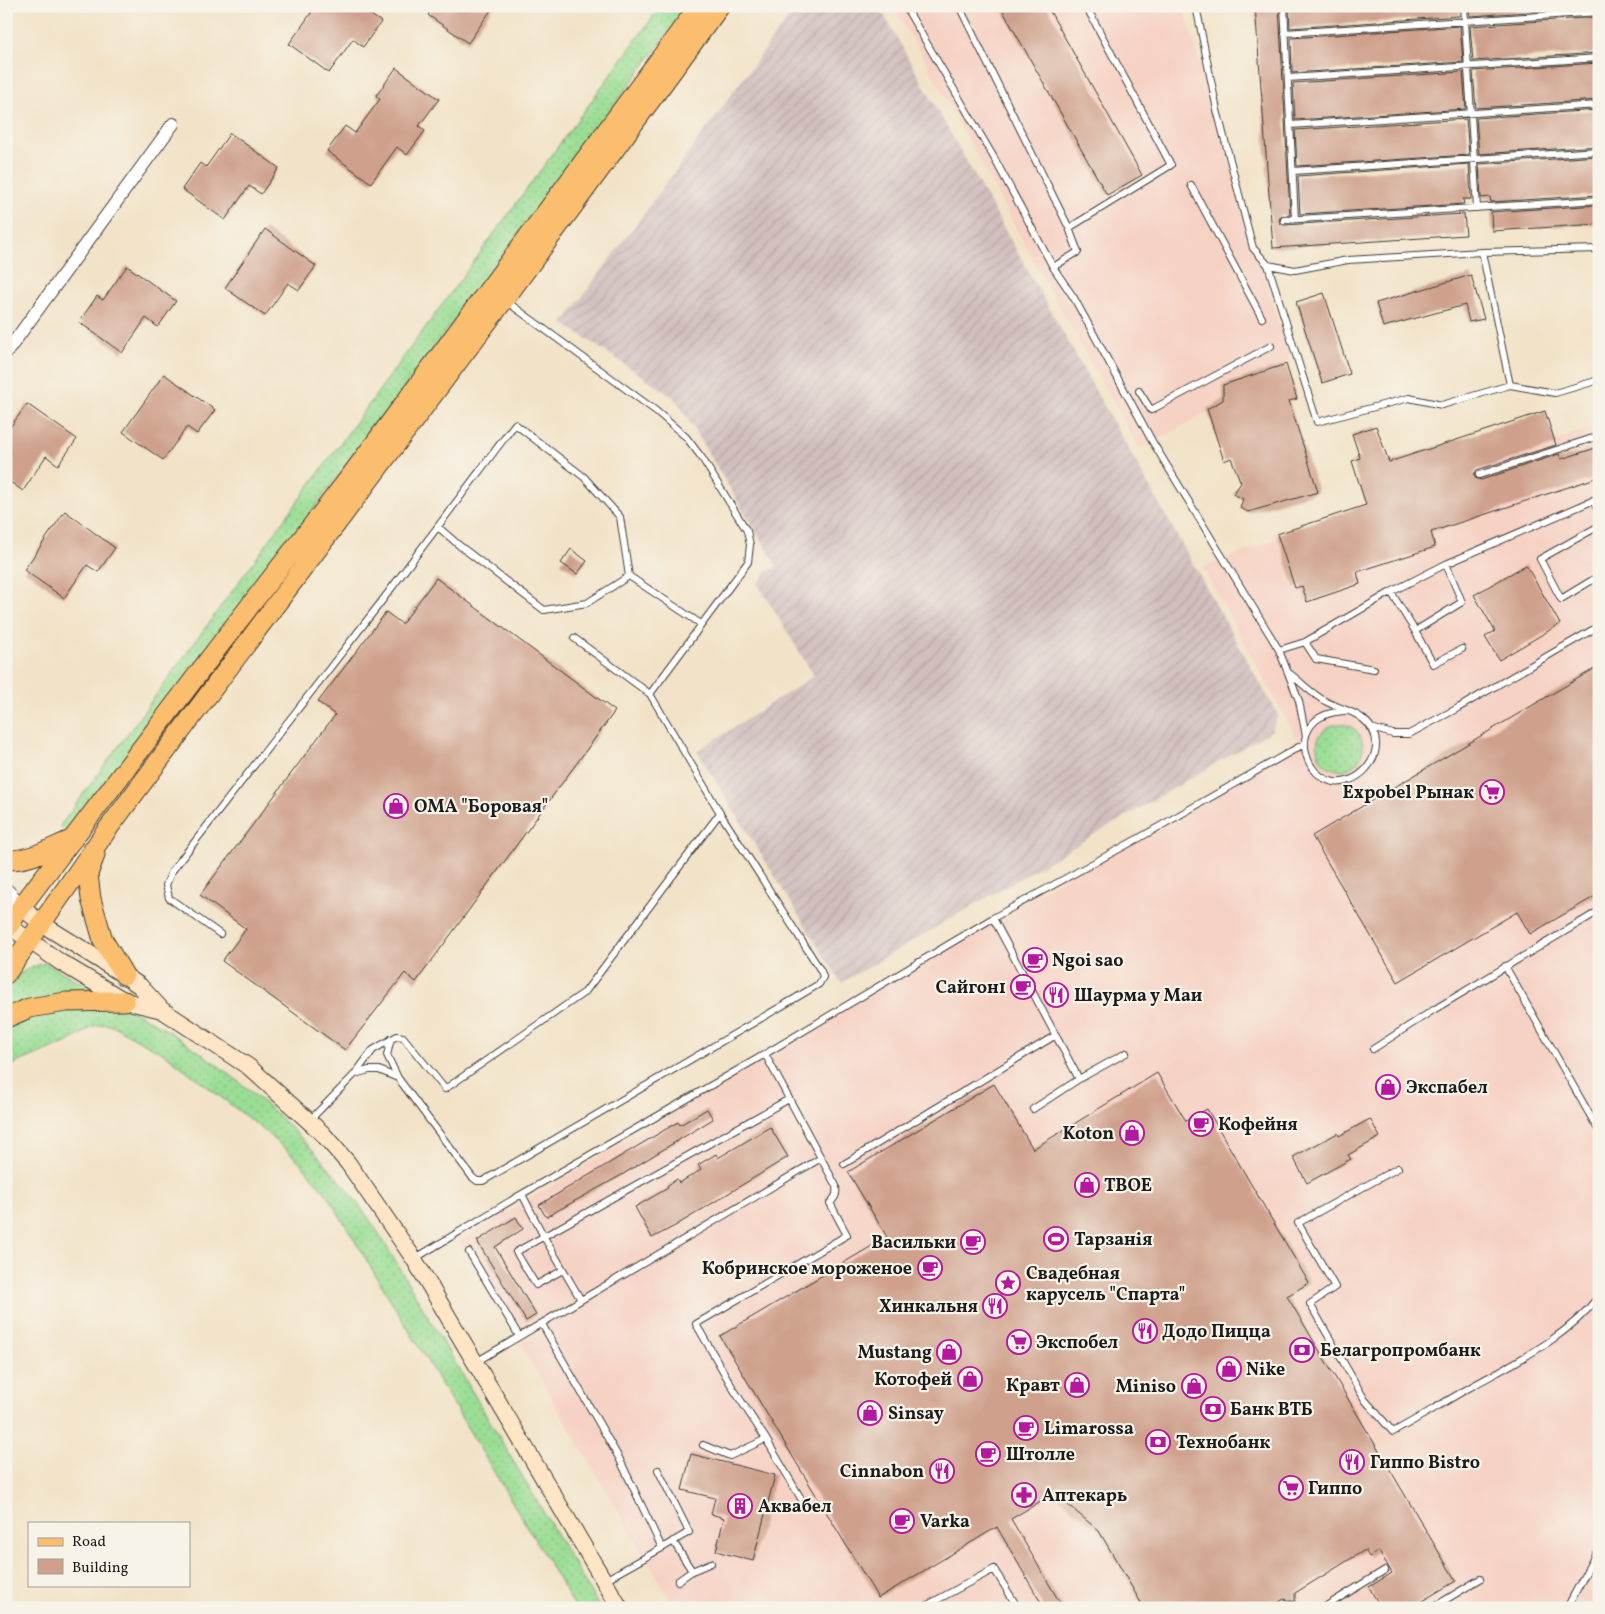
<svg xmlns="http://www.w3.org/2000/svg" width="1605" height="1614" font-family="Vollkorn,serif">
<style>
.built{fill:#f6d2c4}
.industrial{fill:url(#industrial-furrows)}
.grass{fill:url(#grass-dots);stroke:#5c7d58}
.building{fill:#cfa18c}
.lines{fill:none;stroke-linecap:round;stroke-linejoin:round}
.service-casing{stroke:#3c3a36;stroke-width:8}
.minor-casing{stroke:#3c3a36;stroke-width:14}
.tertiary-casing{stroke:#3c3a36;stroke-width:17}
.secondary-casing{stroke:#3c3a36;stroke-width:18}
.primary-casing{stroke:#3c3a36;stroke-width:21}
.service{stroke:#fff;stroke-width:6}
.minor{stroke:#fff;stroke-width:12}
.tertiary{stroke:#fff;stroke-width:15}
.secondary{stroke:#fde5c5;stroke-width:16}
.primary{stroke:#fabe6e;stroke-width:19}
.labels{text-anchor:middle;stroke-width:4.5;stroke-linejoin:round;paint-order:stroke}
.poi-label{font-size:18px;font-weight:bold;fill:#1c1c1c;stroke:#f7f3e8;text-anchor:start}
</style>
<defs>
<pattern id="industrial-furrows" width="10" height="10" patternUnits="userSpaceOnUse" patternTransform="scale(1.25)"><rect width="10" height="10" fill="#d1bfbe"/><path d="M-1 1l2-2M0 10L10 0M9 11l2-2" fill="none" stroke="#b3a4a3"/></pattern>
<pattern id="grass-dots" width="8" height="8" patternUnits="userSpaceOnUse" patternTransform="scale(1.25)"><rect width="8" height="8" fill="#9bde95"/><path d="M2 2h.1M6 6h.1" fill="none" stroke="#85be80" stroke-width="1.8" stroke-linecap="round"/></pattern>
</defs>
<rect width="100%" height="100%" fill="#f7f3e8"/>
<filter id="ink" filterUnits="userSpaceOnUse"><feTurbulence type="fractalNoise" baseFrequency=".02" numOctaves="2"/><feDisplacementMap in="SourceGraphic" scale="10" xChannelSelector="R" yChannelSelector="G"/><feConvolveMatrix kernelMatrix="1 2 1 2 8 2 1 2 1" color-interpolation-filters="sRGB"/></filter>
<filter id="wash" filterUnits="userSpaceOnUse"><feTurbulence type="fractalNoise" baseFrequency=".0096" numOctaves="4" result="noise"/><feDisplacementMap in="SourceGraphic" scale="20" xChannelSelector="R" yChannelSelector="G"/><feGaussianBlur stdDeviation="1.12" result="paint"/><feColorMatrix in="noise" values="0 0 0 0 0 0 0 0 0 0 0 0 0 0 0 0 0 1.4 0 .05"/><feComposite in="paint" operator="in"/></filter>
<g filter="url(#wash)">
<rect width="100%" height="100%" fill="#f2e3c8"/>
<!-- built -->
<path class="built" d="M 892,6 L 1183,6 L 1291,364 L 1188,424 L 1139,448 L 1028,251 L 922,55 Z
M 1599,426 L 1599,1605 L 1597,1608 L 675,1608 L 460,1241 L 850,1005 L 1297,739 L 1203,568 L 1412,484 L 1432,488 L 1570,435 Z"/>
<!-- industrial -->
<path class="industrial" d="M 797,6 L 879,6 L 1278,715 L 1271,731 L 841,983 L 697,751 L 814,676 L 758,584 L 766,573 L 777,566 L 675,398 L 563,323 Z"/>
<!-- grass -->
<path class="grass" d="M 661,6 L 688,6 L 70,836 L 60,826 Z
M1317 747a23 23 0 1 1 46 0a23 23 0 1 1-46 0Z
M 46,963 C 86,987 129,1007 168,1031 C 245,1080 314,1142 367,1216 C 380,1234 390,1253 401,1271 L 600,1608 L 576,1608 L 328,1196 L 299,1161 L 260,1127 L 166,1055 L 115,1027 L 105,1024 L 94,1026 L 68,1042 L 6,1067 L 6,986 C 18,973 29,967 46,963 Z"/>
<g id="blocks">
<!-- building -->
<path class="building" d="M 316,6 L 359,6 L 381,22 L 363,47 L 353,39 L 329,73 L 289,44 Z
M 434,6 L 494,6 L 468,43 L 428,15 Z
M 1000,6 L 1047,6 L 1142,175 L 1107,195 Z
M 1255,6 L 1279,6 L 1290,215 L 1281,216 L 1279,220 L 1280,223 L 1284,225 L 1464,214 L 1466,235 L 1273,248 Z
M 1289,6 L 1459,6 L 1460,16 L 1290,28 Z
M 1469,6 L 1599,6 L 1599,7 L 1470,16 Z
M 1599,17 L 1599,53 L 1473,61 L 1470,26 Z
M 1460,26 L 1463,62 L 1292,73 L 1291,38 Z
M 1599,63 L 1599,100 L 1476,108 L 1473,71 Z
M 396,68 L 439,99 L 419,126 L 425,131 L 407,155 L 397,147 L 371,183 L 327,151 L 345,126 L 355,133 L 380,99 L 376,96 Z
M 1463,72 L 1466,109 L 1295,120 L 1293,83 Z
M 1599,110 L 1599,146 L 1479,154 L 1476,118 Z
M 1466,119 L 1469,155 L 1297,166 L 1295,130 Z
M 230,133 L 279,168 L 261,194 L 249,186 L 225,220 L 182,189 L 200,163 L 206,167 Z
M 1599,156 L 1599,195 L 1491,202 L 1490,197 L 1481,198 L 1479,164 Z
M 1469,164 L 1471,199 L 1463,199 L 1464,204 L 1300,214 L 1298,176 Z
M 1599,205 L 1599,224 L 1492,231 L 1491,212 Z
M 265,229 L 316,266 L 299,290 L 288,283 L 265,316 L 225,288 Z
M 127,266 L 176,301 L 158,327 L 146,318 L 122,353 L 79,322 L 97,296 L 103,300 Z
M 1471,275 L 1484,319 L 1469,322 L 1465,305 L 1383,327 L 1376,303 Z
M 1324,293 L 1350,374 L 1322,383 L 1296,302 Z
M 1286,364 L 1297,399 L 1289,401 L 1318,492 L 1248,512 L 1240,508 L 1243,499 L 1233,494 L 1241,483 L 1231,458 L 1224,461 L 1207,409 L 1223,400 L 1223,385 Z
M 164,374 L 215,410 L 197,434 L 187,427 L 163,460 L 123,432 Z
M 27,404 L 77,439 L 58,465 L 46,456 L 23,491 L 6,479 L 6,433 Z
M 1545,411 L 1556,445 L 1477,470 L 1474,474 L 1475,478 L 1481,480 L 1559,454 L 1561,459 L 1599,447 L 1599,477 L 1431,532 L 1435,547 L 1357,572 L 1360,584 L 1307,602 L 1302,586 L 1295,588 L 1277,534 L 1366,505 L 1352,461 L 1360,458 L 1352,434 L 1376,426 L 1389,462 Z
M 65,511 L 115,548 L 98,572 L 87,565 L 64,598 L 24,570 Z
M 571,549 L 587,561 L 577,574 L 561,563 Z
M 1526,565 L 1560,624 L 1499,660 L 1485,637 L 1495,631 L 1474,595 Z
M 436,578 L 615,711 L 416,982 L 405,973 L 345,1050 L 222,961 L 246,929 L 200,895 L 335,715 L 318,702 L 386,612 L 402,624 Z
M 1599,666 L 1599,894 L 1530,934 L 1517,912 L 1398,982 L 1312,836 Z
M 1157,1073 L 1186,1121 L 1207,1109 L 1309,1283 L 1287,1296 L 1456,1581 L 1410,1608 L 1381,1608 L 1369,1587 L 1392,1573 L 1379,1551 L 1369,1557 L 1365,1550 L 1295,1593 L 1295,1602 L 1284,1599 L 1270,1608 L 1144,1608 L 1099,1531 L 1054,1493 L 1011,1519 L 1063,1608 L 1044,1608 L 997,1527 L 878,1598 L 720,1336 L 887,1237 L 848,1172 L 994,1084 L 1033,1149 Z
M 707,1109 L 713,1119 L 620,1176 L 546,1217 L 539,1205 L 678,1122 L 680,1125 Z
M 1370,1119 L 1380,1137 L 1348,1155 L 1351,1159 L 1307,1183 L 1293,1157 L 1338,1133 L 1339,1136 Z
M 770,1127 L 788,1157 L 675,1226 L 652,1238 L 635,1207 L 668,1188 L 667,1186 L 677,1179 L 679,1183 L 701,1170 L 698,1165 L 716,1154 L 718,1158 Z
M 516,1217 L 523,1229 L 495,1247 L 536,1315 L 526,1321 L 477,1241 Z
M 691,1454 L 775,1475 L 753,1561 L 716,1551 L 724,1518 L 711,1514 L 715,1498 L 682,1490 Z"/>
</g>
</g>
<g filter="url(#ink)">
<use href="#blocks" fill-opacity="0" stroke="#3c3a36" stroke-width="1"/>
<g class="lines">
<defs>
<path id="service" d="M 905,6 L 993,156 L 1053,267 L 1074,298 L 1152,441 L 1279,650 L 1299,701 L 1306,736
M 959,6 L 1069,228 L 1078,252 L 1053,267
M 1196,6 L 1217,110 L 1253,248 L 1268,265 L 1295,270 L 1348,260 L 1482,252 L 1599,249
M 1284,6 L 1295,219
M 1464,6 L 1477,208
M 1285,33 L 1599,12
M 1288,78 L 1599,58
M 1290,125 L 1599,105
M 1293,171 L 1599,151
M 1191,185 L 1262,318
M 1284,220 L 1599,200
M 1069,228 L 1171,165 L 1086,6
M 1482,252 L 1510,385
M 1268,265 L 1317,422 L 1409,398 L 1442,405 L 1510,385 L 1555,393 L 1599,380
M 506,301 L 656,411 L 686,437 L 702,458 L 747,531 L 750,545 L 748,562 L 650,694
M 1139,391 L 1151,410 L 1271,346
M 1479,475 L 1599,436
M 1593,500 L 1599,513
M 1599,526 L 1540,559 L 1561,599 L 1599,576
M 438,527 L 460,546 L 544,610 L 587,603 L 629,576
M 1391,592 L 1415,631 L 1462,602 L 1446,564
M 1415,631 L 1433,664 L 1462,649
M 1305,642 L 1316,659 L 1374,669
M 1279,650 L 1305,642 L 1391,592 L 1446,564 L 1599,498
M 1289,673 C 1301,682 1312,694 1325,701 C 1337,708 1353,710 1363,719 C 1387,738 1375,770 1350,780 C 1307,797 1277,714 1345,711
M 1371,728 L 1393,734 L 1409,734 L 1458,708 L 1599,626
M 993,918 L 1079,1079
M 220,934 L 169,898 L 166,885 L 172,871 L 378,606 L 515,424 L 584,477 L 620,517 L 629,576 L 701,624
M 1505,966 L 1599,1131
M 391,1039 L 387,1055 L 398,1078
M 1373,1049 L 1435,1009 L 1599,911
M 355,1074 L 369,1070 L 379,1070 L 398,1078 L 472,1177 L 477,1181 L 483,1181 L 794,999 L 819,984 L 823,977 L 821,971 L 720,813 L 650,694 L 574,638
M 1033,1109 L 1079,1079 L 1126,1053
M 310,1120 L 355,1074 L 373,1050 L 397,1036 L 403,1037 L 445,1089 L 585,992 L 720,813
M 844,1164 L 1056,1035
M 1398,1168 L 1298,1223 L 1335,1287 L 1310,1304 L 1365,1400 L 1393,1432 C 1419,1418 1444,1402 1469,1388 C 1515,1362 1566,1339 1599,1296
M 469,1252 L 519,1336
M 414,1259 L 522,1194 L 755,1060 L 993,918 L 1141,837 L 1304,744
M 563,1270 L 536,1285 L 516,1252 L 789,1099
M 581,1300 L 821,1158
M 542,1324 L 619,1458 L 662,1548 L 605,1580
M 476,1362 L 581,1300 L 544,1237 L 522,1194
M 766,1439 L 803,1502
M 703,1445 L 730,1456 L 766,1439 L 734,1390 L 696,1324 L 847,1235 L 830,1203 C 836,1197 837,1194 836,1186 L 765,1054
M 658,1470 L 689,1532 L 662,1548
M 673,1541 L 692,1571
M 678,1581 L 692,1571 L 711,1563
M 922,1608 L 994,1569 L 1018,1608
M 1323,1608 L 1385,1570
M 1432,1608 L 1480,1579
M 1567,1608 L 1599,1548"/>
<path id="minor" d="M 6,353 L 173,124"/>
<path id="tertiary" d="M 6,891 L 21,907"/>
<path id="secondary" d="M 21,907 L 42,924 L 124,975 L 140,986 L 162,1010 L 249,1067 L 322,1133 L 348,1163 L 414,1259 L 620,1608
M 9,926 L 60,962 L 125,1001 L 162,1010"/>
<path id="primary" d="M 95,855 L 88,874 L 91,899 L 103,940 L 124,975
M 6,860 C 30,861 51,848 73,839
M 6,930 L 21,907 L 232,629 L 349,478 L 699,6
M 6,974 L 107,830 L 504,300 L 720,6
M 6,1018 L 29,1008 L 66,1002 L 125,1001"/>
</defs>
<!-- service casing -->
<use href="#service" class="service-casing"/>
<!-- minor casing -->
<use href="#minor" class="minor-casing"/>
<!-- tertiary casing -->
<use href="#tertiary" class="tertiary-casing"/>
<!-- secondary casing -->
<use href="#secondary" class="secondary-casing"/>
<!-- primary casing -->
<use href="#primary" class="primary-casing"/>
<!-- service -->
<use href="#service" class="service"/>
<!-- minor -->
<use href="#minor" class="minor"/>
<!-- tertiary -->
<use href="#tertiary" class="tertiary"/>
<!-- secondary -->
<use href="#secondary" class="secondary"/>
<!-- primary -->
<use href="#primary" class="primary"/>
</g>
</g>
<!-- icons -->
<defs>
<symbol id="supermarket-ring" viewBox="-11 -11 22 22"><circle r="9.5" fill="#f7f3e8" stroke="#b5179e" stroke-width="1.5"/><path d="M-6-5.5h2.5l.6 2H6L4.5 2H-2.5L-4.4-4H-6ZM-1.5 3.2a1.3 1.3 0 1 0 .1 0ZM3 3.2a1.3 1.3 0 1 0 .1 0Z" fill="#b5179e"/></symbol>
<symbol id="shop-ring" viewBox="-11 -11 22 22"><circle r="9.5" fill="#f7f3e8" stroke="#b5179e" stroke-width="1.5"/><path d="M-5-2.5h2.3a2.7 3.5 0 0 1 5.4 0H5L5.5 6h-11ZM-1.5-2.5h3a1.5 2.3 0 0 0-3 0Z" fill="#b5179e"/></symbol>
<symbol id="cafe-ring" viewBox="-11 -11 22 22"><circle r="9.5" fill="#f7f3e8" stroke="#b5179e" stroke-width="1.5"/><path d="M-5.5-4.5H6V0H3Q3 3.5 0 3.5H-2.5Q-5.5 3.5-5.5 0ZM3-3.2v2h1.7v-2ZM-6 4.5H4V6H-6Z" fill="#b5179e"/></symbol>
<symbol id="restaurant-ring" viewBox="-11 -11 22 22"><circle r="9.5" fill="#f7f3e8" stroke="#b5179e" stroke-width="1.5"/><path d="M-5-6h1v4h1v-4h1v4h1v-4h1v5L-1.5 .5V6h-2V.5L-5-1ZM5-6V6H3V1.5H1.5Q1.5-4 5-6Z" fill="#b5179e"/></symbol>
<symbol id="stadium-ring" viewBox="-11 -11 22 22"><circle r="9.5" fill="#f7f3e8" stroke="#b5179e" stroke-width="1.5"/><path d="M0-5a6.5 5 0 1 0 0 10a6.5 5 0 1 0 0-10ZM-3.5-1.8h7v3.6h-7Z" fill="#b5179e"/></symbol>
<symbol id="sight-ring" viewBox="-11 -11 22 22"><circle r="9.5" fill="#f7f3e8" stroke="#b5179e" stroke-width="1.5"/><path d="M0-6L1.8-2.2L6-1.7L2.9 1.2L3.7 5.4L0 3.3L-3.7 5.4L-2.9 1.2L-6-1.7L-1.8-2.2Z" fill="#b5179e"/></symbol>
<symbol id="bank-ring" viewBox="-11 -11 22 22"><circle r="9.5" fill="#f7f3e8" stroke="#b5179e" stroke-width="1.5"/><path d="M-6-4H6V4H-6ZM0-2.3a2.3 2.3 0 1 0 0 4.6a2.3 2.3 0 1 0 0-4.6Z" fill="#b5179e"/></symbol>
<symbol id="pharmacy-ring" viewBox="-11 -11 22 22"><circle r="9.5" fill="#f7f3e8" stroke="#b5179e" stroke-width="1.5"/><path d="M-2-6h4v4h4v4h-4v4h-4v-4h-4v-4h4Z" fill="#b5179e"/></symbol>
<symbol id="building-ring" viewBox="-11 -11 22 22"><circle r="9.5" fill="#f7f3e8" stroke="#b5179e" stroke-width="1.5"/><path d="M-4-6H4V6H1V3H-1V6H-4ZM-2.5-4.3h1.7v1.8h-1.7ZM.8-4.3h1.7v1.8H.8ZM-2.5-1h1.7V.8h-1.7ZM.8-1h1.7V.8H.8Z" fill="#b5179e"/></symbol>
</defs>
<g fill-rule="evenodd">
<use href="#supermarket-ring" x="1478" y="778" width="28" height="28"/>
<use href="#shop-ring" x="382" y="792" width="28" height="28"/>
<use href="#cafe-ring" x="1021" y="946" width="28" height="28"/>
<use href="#cafe-ring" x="1009" y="973" width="28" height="28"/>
<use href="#restaurant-ring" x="1042" y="981" width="28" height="28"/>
<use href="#shop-ring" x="1374" y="1073" width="28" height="28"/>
<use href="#cafe-ring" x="1187" y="1110" width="28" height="28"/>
<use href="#shop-ring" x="1118" y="1119" width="28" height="28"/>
<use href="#shop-ring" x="1073" y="1171" width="28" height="28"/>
<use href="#stadium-ring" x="1042" y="1225" width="28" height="28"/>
<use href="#cafe-ring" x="959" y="1228" width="28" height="28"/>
<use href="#cafe-ring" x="916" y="1254" width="28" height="28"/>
<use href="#sight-ring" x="994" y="1269" width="28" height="28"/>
<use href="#restaurant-ring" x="981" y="1292" width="28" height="28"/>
<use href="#restaurant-ring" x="1131" y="1317" width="28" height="28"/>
<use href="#supermarket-ring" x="1005" y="1328" width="28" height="28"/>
<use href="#bank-ring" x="1288" y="1336" width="28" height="28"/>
<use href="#shop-ring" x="935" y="1338" width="28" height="28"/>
<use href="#shop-ring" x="1215" y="1355" width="28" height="28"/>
<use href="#shop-ring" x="956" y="1365" width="28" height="28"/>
<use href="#shop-ring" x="1063" y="1371" width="28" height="28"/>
<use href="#shop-ring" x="1180" y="1372" width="28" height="28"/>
<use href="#bank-ring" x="1199" y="1395" width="28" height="28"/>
<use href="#shop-ring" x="856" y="1399" width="28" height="28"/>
<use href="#cafe-ring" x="1012" y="1414" width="28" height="28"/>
<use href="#bank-ring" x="1144" y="1428" width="28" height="28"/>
<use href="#cafe-ring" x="974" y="1440" width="28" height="28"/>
<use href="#restaurant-ring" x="1338" y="1448" width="28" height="28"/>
<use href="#restaurant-ring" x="928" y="1457" width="28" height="28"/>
<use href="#supermarket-ring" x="1277" y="1474" width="28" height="28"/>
<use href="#pharmacy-ring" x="1010" y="1481" width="28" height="28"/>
<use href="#building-ring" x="726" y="1492" width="28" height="28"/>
<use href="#cafe-ring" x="888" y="1507" width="28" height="28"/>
</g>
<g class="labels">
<!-- poi labels -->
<g class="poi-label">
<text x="1474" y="798" text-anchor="end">Expobel Рынак</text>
<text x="414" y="812">ОМА "Боровая"</text>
<text x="1052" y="966">Ngoi sao</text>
<text x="1006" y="993" text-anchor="end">Сайгон1</text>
<text x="1074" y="1001">Шаурма у Маи</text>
<text x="1406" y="1093">Экспабел</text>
<text x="1218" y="1130">Кофейня</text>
<text x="1114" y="1139" text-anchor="end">Koton</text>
<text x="1104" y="1191">ТВОЕ</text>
<text x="1074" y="1245">Тарзанія</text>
<text x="956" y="1248" text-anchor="end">Васильки</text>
<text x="912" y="1274" text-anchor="end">Кобринское мороженое</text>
<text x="1026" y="1279">Свадебная<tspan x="1026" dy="21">карусель "Спарта"</tspan></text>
<text x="978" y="1312" text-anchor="end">Хинкальня</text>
<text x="1162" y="1337">Додо Пицца</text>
<text x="1036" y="1348">Экспобел</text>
<text x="1320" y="1356">Белагропромбанк</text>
<text x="932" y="1358" text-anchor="end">Mustang</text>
<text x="1246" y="1375">Nike</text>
<text x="952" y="1385" text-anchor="end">Котофей</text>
<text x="1060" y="1391" text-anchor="end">Кравт</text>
<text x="1176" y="1392" text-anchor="end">Miniso</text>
<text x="1230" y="1415">Банк ВТБ</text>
<text x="888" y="1419">Sinsay</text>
<text x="1044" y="1434">Limarossa</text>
<text x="1176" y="1448">Технобанк</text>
<text x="1006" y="1460">Штолле</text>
<text x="1370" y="1468">Гиппо Bistro</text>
<text x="924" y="1477" text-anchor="end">Cinnabon</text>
<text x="1308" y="1494">Гиппо</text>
<text x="1042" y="1501">Аптекарь</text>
<text x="758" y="1512">Аквабел</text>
<text x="920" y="1527">Varka</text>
</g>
</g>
<!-- margin -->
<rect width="1605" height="1614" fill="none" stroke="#f7f3e8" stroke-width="25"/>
<!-- legend -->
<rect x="28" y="1522" width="162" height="65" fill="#f7f3e8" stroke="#9f9d96"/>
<rect x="38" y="1538" width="25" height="8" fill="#fabe6e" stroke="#9f9d96"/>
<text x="72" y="1546" font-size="15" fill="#1c1c1c">Road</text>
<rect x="38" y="1559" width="25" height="15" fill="#cfa18c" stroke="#9f9d96"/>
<text x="72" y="1572" font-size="15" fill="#1c1c1c">Building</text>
</svg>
